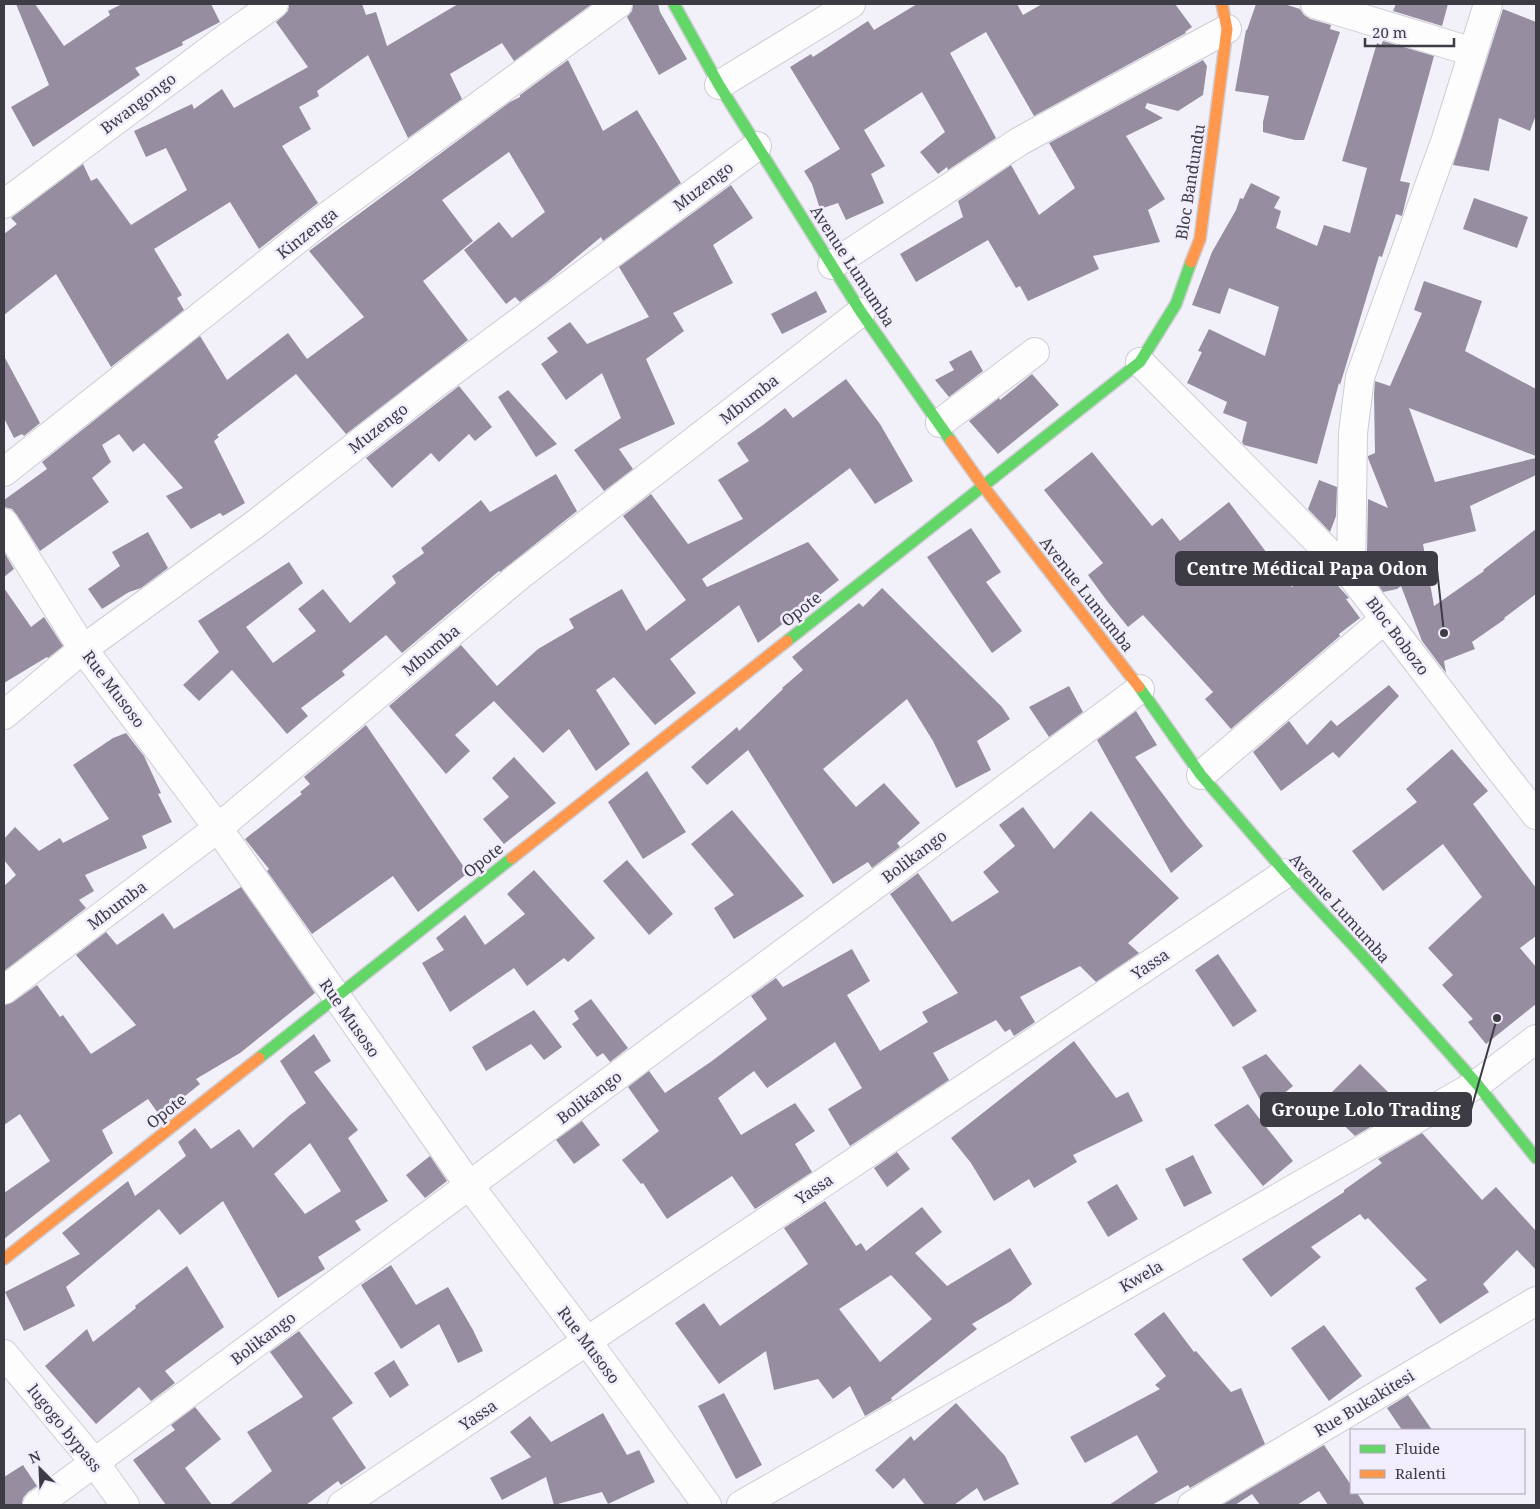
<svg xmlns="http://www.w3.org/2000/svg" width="1540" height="1509" font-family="'Noto Serif',serif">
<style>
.building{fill:#968ea0;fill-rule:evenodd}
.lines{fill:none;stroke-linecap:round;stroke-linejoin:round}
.street-casing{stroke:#ceccd4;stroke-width:30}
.fast-casing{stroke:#ceccd4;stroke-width:14}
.slow-casing{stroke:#ceccd4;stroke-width:14}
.street{stroke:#fdfdfe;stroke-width:28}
.fast{stroke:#63d668;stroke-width:11}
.slow{stroke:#ff974d;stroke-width:11}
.labels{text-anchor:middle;stroke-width:5;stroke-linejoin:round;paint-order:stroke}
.street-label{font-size:16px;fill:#3d3b44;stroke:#f1edfc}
.leader{fill:none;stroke:#3d3b44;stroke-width:2}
.callout-dot{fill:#3d3b44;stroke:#f1edfc;stroke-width:2}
.callout{fill:#3d3b44;stroke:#3d3b44;stroke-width:2}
.callout-label{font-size:18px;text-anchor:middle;font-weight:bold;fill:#fff}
</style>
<rect width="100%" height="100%" fill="#f2f0f8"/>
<!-- building -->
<path class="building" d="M 16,4 L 35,4 L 64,46 L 110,15 L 108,11 L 122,4 L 211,4 L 220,22 L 182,42 L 183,45 L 135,68 L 140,75 L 33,147 L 11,107 L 49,85 Z
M 291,4 L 362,4 L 366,15 L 376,12 L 387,46 L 458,4 L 592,4 L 514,61 L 502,43 L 450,74 L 462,99 L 408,138 L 368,55 L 317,91 L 319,96 L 299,107 L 311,129 L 282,146 L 318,203 L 259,249 L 230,202 L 154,249 L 182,295 L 177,298 L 184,310 L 111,367 L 56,274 L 4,315 L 4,234 L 17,224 L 11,218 L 83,164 L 91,181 L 97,178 L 131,225 L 187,190 L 166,148 L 146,157 L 134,131 L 192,104 L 194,109 L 222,89 L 234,108 L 308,67 L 276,22 L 283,16 L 288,11 L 289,5 Z
M 633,4 L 658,4 L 660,12 L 687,59 L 659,75 L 627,17 L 632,11 Z
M 917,4 L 1017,4 L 1023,15 L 1042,4 L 1175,4 L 1192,27 L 1185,32 L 1186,33 L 1034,116 L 986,32 L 950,53 L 996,138 L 948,170 L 947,167 L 938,174 L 920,152 L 945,132 L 922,92 L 864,130 L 885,166 L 871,174 L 884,203 L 846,220 L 838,203 L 820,209 L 812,184 L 804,171 L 840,149 L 790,67 L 811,54 L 813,57 L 868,21 L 874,30 Z
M 1256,4 L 1284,4 L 1300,9 L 1304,15 L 1310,19 L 1331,25 L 1330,29 L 1340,32 L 1304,140 L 1295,140 L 1263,132 L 1263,122 L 1269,96 L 1235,91 L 1246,30 L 1247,30 Z
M 1396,4 L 1448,4 L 1442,26 L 1393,11 Z
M 1503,9 L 1536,22 L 1536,115 L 1530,131 L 1499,118 L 1489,171 L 1453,165 Z
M 1383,41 L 1434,56 L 1400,181 L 1410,183 L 1402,216 L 1396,214 L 1382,257 L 1379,256 L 1340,385 L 1339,383 L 1317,464 L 1244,445 L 1242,442 L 1247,422 L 1223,413 L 1227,402 L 1187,383 L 1202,352 L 1198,351 L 1209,329 L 1265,356 L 1279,307 L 1229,288 L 1220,314 L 1192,305 L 1212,252 L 1236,210 L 1240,198 L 1243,199 L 1251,183 L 1280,197 L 1274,208 L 1281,211 L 1276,228 L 1317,246 L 1324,225 L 1350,233 L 1367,168 L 1342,161 L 1377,43 L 1381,45 Z
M 568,60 L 603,131 L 637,110 L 681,183 L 603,241 L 601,237 L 548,281 L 520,302 L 515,297 L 506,304 L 464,250 L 499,222 L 512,238 L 545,212 L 509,152 L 442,200 L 473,241 L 423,281 L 468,340 L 346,434 L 296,374 L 217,435 L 219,437 L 214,441 L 245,503 L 223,516 L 220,513 L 191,529 L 166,496 L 183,488 L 144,443 L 133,452 L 119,434 L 102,445 L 111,462 L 92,478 L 109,502 L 40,551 L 17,515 L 12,509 L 4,507 L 4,500 L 47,469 L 42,462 L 200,336 L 227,380 L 288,333 L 307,359 L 364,317 L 309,251 L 510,102 L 520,97 L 520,95 Z
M 1203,60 L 1207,66 L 1203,95 L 1178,111 L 1147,103 L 1145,108 L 1163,118 L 1126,136 L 1165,199 L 1148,210 L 1160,242 L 1093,256 L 1099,269 L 1028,301 L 1020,286 L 1016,288 L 988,240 L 916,282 L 900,254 L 963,217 L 958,201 L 1011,165 L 1039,215 L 1075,188 L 1049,143 Z
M 731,185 L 753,218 L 713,245 L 733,283 L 673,313 L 684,331 L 646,359 L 675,424 L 619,449 L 633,469 L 604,491 L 574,450 L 621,418 L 602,373 L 566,400 L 541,364 L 558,352 L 547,338 L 570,322 L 587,344 L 649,317 L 619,267 Z
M 1474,198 L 1528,217 L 1517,248 L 1463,229 Z
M 1424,281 L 1482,301 L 1465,351 L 1536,389 L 1536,456 L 1409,408 L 1435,482 L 1536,458 L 1536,475 L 1470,506 L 1476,531 L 1423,544 L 1434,606 L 1484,571 L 1483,570 L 1536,529 L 1536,594 L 1504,618 L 1505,619 L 1472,642 L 1475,649 L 1444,661 L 1446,673 L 1422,641 L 1401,586 L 1397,589 L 1383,592 L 1372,576 L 1367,552 L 1368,499 L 1388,508 L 1368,458 L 1368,456 L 1375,453 L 1374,394 L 1375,381 L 1390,386 L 1422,313 L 1414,310 Z
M 816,291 L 827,312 L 782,334 L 771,314 Z
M 971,350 L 983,371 L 949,397 L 935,380 L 954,370 L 949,362 Z
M 4,356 L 40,423 L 24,436 L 22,434 L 14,438 L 4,418 Z
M 1032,374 L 1059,405 L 998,454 L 969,421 L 999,398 L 1000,400 Z
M 846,379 L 880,424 L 913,481 L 875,504 L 850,468 L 702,579 L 707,587 L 808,542 L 839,580 L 758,643 L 739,605 L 670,659 L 696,693 L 655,725 L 614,677 L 596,690 L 630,744 L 596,771 L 569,729 L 543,753 L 494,701 L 455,735 L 470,751 L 446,774 L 389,706 L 461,645 L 497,686 L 538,649 L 574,628 L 569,619 L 622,589 L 646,631 L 686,600 L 623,516 L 651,494 L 688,544 L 743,519 L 718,480 L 749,461 L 737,443 L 763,425 L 785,408 L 793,418 Z
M 459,386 L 492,427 L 475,441 L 469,434 L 439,462 L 431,453 L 392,488 L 366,458 Z
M 508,390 L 557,444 L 536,457 L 498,397 Z
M 1092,452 L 1152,526 L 1162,518 L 1180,541 L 1229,502 L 1292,587 L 1319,565 L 1349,598 L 1346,599 L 1360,618 L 1339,634 L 1340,636 L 1231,729 L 1205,699 L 1213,692 L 1143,615 L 1128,627 L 1107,601 L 1088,575 L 1103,563 L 1044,490 Z
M 556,474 L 577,511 L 500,572 L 499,571 L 402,653 L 386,635 L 342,671 L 345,675 L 301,708 L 308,716 L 287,734 L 232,670 L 199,701 L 183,685 L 219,652 L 198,621 L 289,562 L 303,583 L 246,627 L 273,663 L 316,631 L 298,609 L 323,589 L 350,623 L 396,583 L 392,576 L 424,553 L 421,548 L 481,500 L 490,512 Z
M 1319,480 L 1337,487 L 1336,516 L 1330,532 L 1308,509 Z
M 971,528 L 1001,572 L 986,582 L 1022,631 L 992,653 L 927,557 Z
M 148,532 L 168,568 L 141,588 L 129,592 L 102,609 L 88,589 L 120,566 L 112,552 Z
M 4,552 L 14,569 L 4,577 Z
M 4,588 L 31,627 L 44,617 L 63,646 L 48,658 L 47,657 L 4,683 Z
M 882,588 L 1002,707 L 1010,719 L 977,741 L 991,770 L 956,788 L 933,741 L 907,699 L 823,769 L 856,807 L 884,783 L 920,823 L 897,843 L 900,847 L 872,868 L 868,862 L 833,884 L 748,750 L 707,785 L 691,767 L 737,727 L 739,731 L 783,689 L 782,688 L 803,670 L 792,657 L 859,603 L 863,607 Z
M 1389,685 L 1399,696 L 1339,758 L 1333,752 L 1281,791 L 1253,752 L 1289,721 L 1307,745 L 1331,720 L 1337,726 Z
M 1069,686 L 1083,712 L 1049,737 L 1029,707 Z
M 1136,711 L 1157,745 L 1135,757 L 1186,825 L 1203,846 L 1171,873 L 1097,740 Z
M 366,725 L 468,873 L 418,912 L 393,876 L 312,934 L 267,871 L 269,869 L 245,839 L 302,794 L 300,792 L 310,784 L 304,777 Z
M 126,733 L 144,756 L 161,793 L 158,794 L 172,822 L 142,836 L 147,848 L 85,875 L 94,891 L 79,900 L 86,908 L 4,971 L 4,886 L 16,875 L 4,860 L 4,839 L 15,827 L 39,851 L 60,838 L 63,843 L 109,819 L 73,765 L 113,738 Z
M 1452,749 L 1488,791 L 1473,804 L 1536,888 L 1536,936 L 1520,948 L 1536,967 L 1536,1004 L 1486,1044 L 1468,1022 L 1473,1019 L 1442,985 L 1453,975 L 1428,948 L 1482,897 L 1443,844 L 1383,891 L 1352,851 L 1417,802 L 1406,789 Z
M 514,757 L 556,803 L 504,844 L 483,819 L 509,797 L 492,778 Z
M 647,771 L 686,832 L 643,859 L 608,802 Z
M 1023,807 L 1054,849 L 1091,811 L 1179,898 L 1128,943 L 1139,953 L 1096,982 L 1080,966 L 1020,997 L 1035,1022 L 1014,1036 L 1010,1029 L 1005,1032 L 996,1020 L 933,1053 L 949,1080 L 850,1146 L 828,1109 L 862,1088 L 835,1042 L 767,1088 L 754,1071 L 718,1098 L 741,1135 L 795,1103 L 815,1131 L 795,1144 L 812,1172 L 755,1209 L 732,1176 L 667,1219 L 643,1183 L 641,1184 L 622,1160 L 659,1131 L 628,1087 L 649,1071 L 665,1093 L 712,1061 L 767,1019 L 751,996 L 776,978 L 783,987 L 852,949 L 870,981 L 847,995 L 880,1051 L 928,1022 L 922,1012 L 958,993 L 890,894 L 918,873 L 952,922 L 999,892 L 983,872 L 1015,846 L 999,825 Z
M 732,810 L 804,896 L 734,939 L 714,908 L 734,895 L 691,844 Z
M 627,860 L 673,914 L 649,935 L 603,881 Z
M 534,870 L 595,938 L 568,962 L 564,958 L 527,986 L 514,968 L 450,1012 L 422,963 L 444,950 L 436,938 L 465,915 L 485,945 L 525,914 L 507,894 Z
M 241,887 L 315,993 L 240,1053 L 196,1079 L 200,1084 L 160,1116 L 148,1099 L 102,1130 L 113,1153 L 4,1239 L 4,1193 L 50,1161 L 20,1114 L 4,1125 L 4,1005 L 13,1002 L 37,985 L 60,1017 L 63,1015 L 91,1054 L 136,1025 L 76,955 L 106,932 L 117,945 L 163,913 L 174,929 Z
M 1218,954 L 1257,1011 L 1233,1027 L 1195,970 Z
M 591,999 L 628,1048 L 610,1062 L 603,1053 L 597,1057 L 572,1024 L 579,1019 L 574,1011 Z
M 534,1010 L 562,1047 L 544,1060 L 531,1044 L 486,1071 L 472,1047 Z
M 314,1034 L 331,1061 L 314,1072 L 358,1130 L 348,1138 L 388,1201 L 355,1221 L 361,1230 L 318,1257 L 325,1269 L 278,1298 L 223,1201 L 180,1235 L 159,1209 L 66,1287 L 75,1306 L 24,1331 L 5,1292 L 80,1254 L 62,1233 L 128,1181 L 135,1196 L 186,1156 L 178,1142 L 195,1128 L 211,1149 L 239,1129 L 253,1148 L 290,1115 L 306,1103 L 280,1061 ZM 310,1143 L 341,1191 L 305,1214 L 274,1174 Z
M 1074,1041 L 1116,1098 L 1128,1092 L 1143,1121 L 1073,1155 L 1077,1162 L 1034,1188 L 1029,1179 L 994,1201 L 971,1163 L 951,1138 Z
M 1266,1054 L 1293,1086 L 1265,1109 L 1242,1067 Z
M 1360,1064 L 1390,1094 L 1389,1095 L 1401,1109 L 1355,1136 L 1321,1103 Z
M 1248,1104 L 1293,1161 L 1263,1186 L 1214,1125 Z
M 582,1121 L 600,1145 L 574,1164 L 556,1140 Z
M 1422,1133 L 1482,1200 L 1496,1187 L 1536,1231 L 1536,1270 L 1517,1250 L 1483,1284 L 1489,1292 L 1440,1324 L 1415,1288 L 1427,1280 L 1368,1218 L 1365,1220 L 1360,1214 L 1311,1247 L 1321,1257 L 1271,1297 L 1242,1259 L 1344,1192 L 1344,1190 L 1382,1163 L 1378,1159 Z
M 897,1152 L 910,1169 L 887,1187 L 874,1168 Z
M 1193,1155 L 1212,1193 L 1184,1207 L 1165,1169 Z
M 430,1156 L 447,1181 L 425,1198 L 406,1175 Z
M 1117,1184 L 1138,1219 L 1108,1237 L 1087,1202 Z
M 825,1201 L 856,1246 L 861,1243 L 866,1251 L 922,1207 L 942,1232 L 915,1253 L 947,1286 L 1010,1248 L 1032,1284 L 1011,1301 L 972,1324 L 977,1329 L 891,1398 L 892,1400 L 865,1416 L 850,1386 L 833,1399 L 818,1379 L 774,1390 L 766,1351 L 719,1384 L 675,1323 L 704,1303 L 720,1326 L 808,1264 L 784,1228 ZM 891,1275 L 932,1319 L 880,1362 L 839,1309 Z
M 391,1265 L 416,1305 L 448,1287 L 473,1330 L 483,1351 L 458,1363 L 439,1324 L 401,1349 L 361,1285 Z
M 187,1266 L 224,1327 L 165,1371 L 175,1383 L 151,1401 L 139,1387 L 96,1424 L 45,1366 L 87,1329 L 93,1342 L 136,1308 L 135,1306 Z
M 1164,1312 L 1194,1352 L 1196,1351 L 1231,1392 L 1241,1388 L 1265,1444 L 1190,1488 L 1188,1485 L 1152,1505 L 1109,1505 L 1158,1472 L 1137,1435 L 1085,1463 L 1070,1437 L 1160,1389 L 1155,1385 L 1166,1376 L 1134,1334 Z
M 1324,1325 L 1362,1376 L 1329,1401 L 1291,1348 Z
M 299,1331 L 353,1403 L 332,1418 L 366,1468 L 341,1485 L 338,1481 L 306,1505 L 229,1505 L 272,1471 L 247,1432 L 303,1397 L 270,1352 Z
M 394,1360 L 409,1385 L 390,1398 L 374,1373 Z
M 724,1393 L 762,1465 L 736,1479 L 698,1406 Z
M 1408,1395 L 1432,1430 L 1402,1430 L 1387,1408 Z
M 956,1403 L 1005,1456 L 1019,1484 L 984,1501 L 977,1488 L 954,1505 L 925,1505 L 904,1478 L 893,1489 L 875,1470 L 911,1436 L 914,1441 Z
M 195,1407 L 221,1439 L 185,1468 L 212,1505 L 166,1505 L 133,1460 L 175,1430 L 171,1425 Z
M 603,1413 L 627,1455 L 639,1450 L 655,1482 L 608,1504 L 602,1492 L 554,1505 L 546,1477 L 502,1500 L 490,1478 L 531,1457 L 510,1432 L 530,1416 L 551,1442 Z
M 1324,1445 L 1351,1485 L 1351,1493 L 1357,1493 L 1365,1505 L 1328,1505 L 1319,1491 L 1297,1505 L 1260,1505 L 1252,1494 L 1235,1505 L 1222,1505 Z
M 23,1465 L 37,1486 L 28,1492 L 23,1498 L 22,1505 L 4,1505 L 4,1477 Z"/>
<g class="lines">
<defs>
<path id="street" d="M 1315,4 L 1473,52
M 719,85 L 851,4
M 4,204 L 222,41 L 274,4
M 832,265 L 1020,141 L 1227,29
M 1140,362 L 1351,575 L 1499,768 L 1536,815
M 940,423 L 1035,352
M 4,472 L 322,220 L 618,4
M 4,523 L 83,649 L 218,828 L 469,1185 L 587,1341 L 707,1505
M 1351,575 L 1353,433 L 1360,377 L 1446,139 L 1488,4
M 4,715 L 83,649 L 258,522 L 434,385 L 757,146
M 1201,775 L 1385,619
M 4,990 L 218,828 L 518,577 L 861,312
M 4,1354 L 95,1463 L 125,1505
M 37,1505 L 1140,689
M 342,1505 L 1286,873
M 741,1505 L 1477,1084 L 1536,1039
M 1192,1505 L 1536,1301"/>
<path id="fast" d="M 674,4 L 719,85 L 861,312 L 951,441
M 787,641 L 1140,362 L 1176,304 L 1191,262
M 1139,687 L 1201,775 L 1286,873 L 1362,955 L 1477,1084 L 1536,1158
M 259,1058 L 512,858"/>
<path id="slow" d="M 1191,262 L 1200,239 L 1227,29 L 1222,4
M 951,441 L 983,486 L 1139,687
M 512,858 L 787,641
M 4,1259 L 259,1058"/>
</defs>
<!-- street casing -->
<use href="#street" class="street-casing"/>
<!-- fast casing -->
<use href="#fast" class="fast-casing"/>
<!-- slow casing -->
<use href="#slow" class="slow-casing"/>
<!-- street -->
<use href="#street" class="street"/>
<!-- fast -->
<use href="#fast" class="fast"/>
<!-- slow -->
<use href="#slow" class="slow"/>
</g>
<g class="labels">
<!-- street labels -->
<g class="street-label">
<text transform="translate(138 103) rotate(-37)" y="6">Bwangongo</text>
<text transform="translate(1190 182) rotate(-81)" y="6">Bloc Bandundu</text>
<text transform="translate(703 186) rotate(-37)" y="6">Muzengo</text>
<text transform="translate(307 233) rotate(-38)" y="6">Kinzenga</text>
<text transform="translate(853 266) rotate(57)" y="6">Avenue Lumumba</text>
<text transform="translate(749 399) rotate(-38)" y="6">Mbumba</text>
<text transform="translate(378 428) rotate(-38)" y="6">Muzengo</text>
<text transform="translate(1087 594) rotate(52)" y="6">Avenue Lumumba</text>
<text transform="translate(801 609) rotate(-38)" y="6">Opote</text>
<text transform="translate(1398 636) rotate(53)" y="6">Bloc Bobozo</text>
<text transform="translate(431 650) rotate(-40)" y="6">Mbumba</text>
<text transform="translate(114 689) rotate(53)" y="6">Rue Musoso</text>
<text transform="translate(914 856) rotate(-37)" y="6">Bolikango</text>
<text transform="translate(483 860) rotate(-38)" y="6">Opote</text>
<text transform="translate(117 905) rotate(-37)" y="6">Mbumba</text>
<text transform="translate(1340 908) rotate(48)" y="6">Avenue Lumumba</text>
<text transform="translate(1150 964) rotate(-34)" y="6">Yassa</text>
<text transform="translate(350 1018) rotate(55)" y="6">Rue Musoso</text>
<text transform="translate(589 1097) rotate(-37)" y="6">Bolikango</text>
<text transform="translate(166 1111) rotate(-38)" y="6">Opote</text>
<text transform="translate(814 1189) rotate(-34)" y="6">Yassa</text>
<text transform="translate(1141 1276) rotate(-30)" y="6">Kwela</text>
<text transform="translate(263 1338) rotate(-37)" y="6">Bolikango</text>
<text transform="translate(589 1345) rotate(53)" y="6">Rue Musoso</text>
<text transform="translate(1364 1403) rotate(-31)" y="6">Rue Bukakitesi</text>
<text transform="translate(478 1415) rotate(-34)" y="6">Yassa</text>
<text transform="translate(65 1428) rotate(51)" y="6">lugogo bypass</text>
</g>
</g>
<!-- callouts -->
<path class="leader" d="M1444 633L1437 569M1497 1018L1471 1110"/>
<g class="callout-dot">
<circle cx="1444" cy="633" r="5"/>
<circle cx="1497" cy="1018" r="5"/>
</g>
<g class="callout">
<rect x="1176" y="552" width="261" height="33" rx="5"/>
<rect x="1261" y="1093" width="210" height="33" rx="5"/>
</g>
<g class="callout-label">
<text x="1307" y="575">Centre Médical Papa Odon</text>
<text x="1366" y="1116">Groupe Lolo Trading</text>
</g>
<!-- border -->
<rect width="1540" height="1509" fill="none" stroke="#3d3b44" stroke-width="10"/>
<!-- legend -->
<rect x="1350" y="1429" width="175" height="65" fill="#f1edfc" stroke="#a9a6b2"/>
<rect x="1360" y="1445" width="25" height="8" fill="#63d668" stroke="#a9a6b2"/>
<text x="1395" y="1454" font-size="15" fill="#3d3b44">Fluide</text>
<rect x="1360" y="1470" width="25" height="8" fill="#ff974d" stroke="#a9a6b2"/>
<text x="1395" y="1479" font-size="15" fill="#3d3b44">Ralenti</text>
<!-- north arrow -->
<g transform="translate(40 1469) rotate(336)" stroke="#f1edfc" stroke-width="4" paint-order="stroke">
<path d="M0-4L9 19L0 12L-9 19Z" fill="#3d3b44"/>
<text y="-8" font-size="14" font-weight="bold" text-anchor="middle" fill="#3d3b44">N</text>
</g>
<!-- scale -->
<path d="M1365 38v8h89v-8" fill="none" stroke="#3d3b44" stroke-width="2.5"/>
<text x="1372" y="38" font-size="15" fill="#3d3b44" stroke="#f1edfc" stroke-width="4" paint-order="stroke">20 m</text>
</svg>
